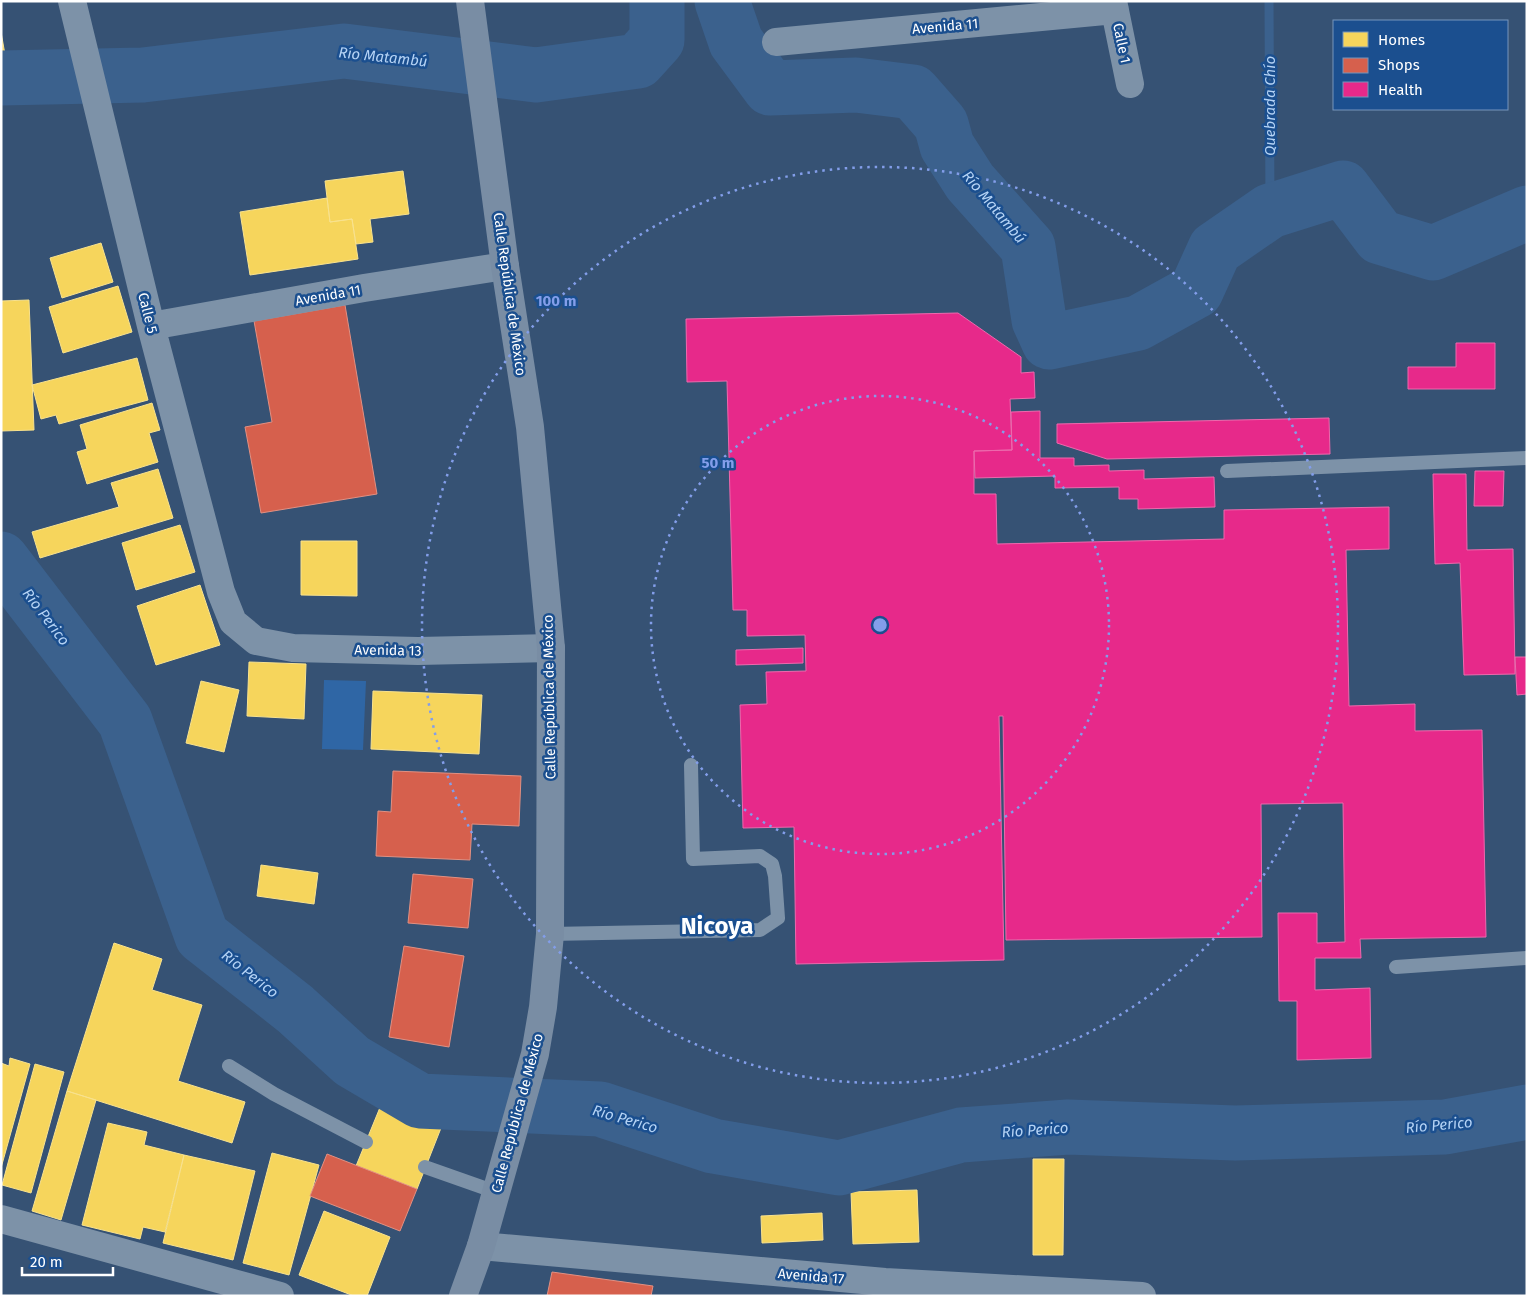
<svg xmlns="http://www.w3.org/2000/svg" width="1528" height="1297" font-family="'Fira Sans',sans-serif">
<style>
.green{fill:#2f66a5}
.homes{fill:#f6d55c;stroke:#f9e28d}
.shops{fill:#d6604d;stroke:#e29082}
.health{fill:#e7298a;stroke:#ee69ad}
.lines{fill:none;stroke-linecap:round;stroke-linejoin:round}
.stream{stroke:#3b618d;stroke-width:9}
.river{stroke:#3b618d;stroke-width:55}
.lane{stroke:#7d92a8;stroke-width:14}
.street{stroke:#7d92a8;stroke-width:28}
.secondary{stroke:#798da4;stroke-width:28}
.ring{fill:none;stroke:#839eea;stroke-width:2.5;stroke-dasharray:2.5 5}
.labels{text-anchor:middle;stroke-width:5;stroke-linejoin:round;paint-order:stroke}
.street-label{font-size:14px;fill:#fff;stroke:#1b4f8f}
.water-label{font-size:15px;font-style:italic;fill:#b5d3f5;stroke:#1b4f8f}
.town-label{font-size:24px;font-weight:bold;fill:#fff;stroke:#1b4f8f}
.centre{fill:#839eea;stroke:#1b4f8f;stroke-width:2.5}
.ring-label{font-size:15px;text-anchor:middle;font-weight:bold;fill:#839eea;stroke:#1b4f8f;stroke-width:5;stroke-linejoin:round;paint-order:stroke}
</style>
<rect width="100%" height="100%" fill="#365274"/>
<!-- green -->
<path class="green" d="M 324,680 L 366,681 L 363,750 L 322,749 Z"/>
<!-- homes -->
<path class="homes" d="M 1,32 L 7,66 L 1,67 Z
M 403,171 L 409,214 L 370,219 L 373,242 L 356,244 L 352,219 L 330,222 L 325,181 Z
M 327,198 L 330,222 L 352,219 L 358,259 L 250,275 L 240,212 Z
M 101,243 L 113,282 L 62,298 L 50,258 Z
M 118,286 L 132,332 L 63,353 L 49,307 Z
M 29,300 L 34,430 L 1,431 L 1,301 Z
M 137,358 L 148,400 L 59,424 L 56,415 L 41,419 L 32,385 Z
M 152,403 L 160,430 L 149,433 L 158,462 L 87,484 L 77,452 L 87,449 L 80,425 Z
M 158,469 L 173,518 L 40,558 L 32,532 L 119,507 L 111,483 Z
M 180,525 L 195,572 L 136,590 L 122,543 Z
M 301,541 L 357,541 L 357,596 L 301,595 Z
M 200,585 L 220,645 L 156,665 L 137,606 Z
M 249,662 L 306,664 L 304,719 L 247,716 Z
M 201,681 L 239,690 L 224,752 L 186,743 Z
M 373,691 L 482,695 L 479,754 L 371,749 Z
M 261,865 L 318,873 L 314,904 L 257,896 Z
M 114,943 L 162,959 L 152,990 L 202,1005 L 178,1081 L 245,1102 L 232,1143 L 67,1091 Z
M 10,1058 L 30,1064 L 1,1168 L 1,1063 L 9,1066 Z
M 35,1064 L 64,1072 L 31,1193 L 2,1185 Z
M 67,1091 L 96,1100 L 61,1220 L 32,1211 Z
M 381,1105 L 441,1128 L 417,1189 L 356,1166 Z
M 108,1123 L 147,1132 L 144,1145 L 184,1155 L 165,1232 L 143,1227 L 140,1239 L 82,1225 Z
M 272,1153 L 319,1165 L 289,1275 L 243,1263 Z
M 184,1155 L 255,1171 L 233,1260 L 163,1243 Z
M 1033,1159 L 1064,1159 L 1063,1255 L 1033,1255 Z
M 917,1190 L 919,1242 L 853,1244 L 851,1192 Z
M 324,1211 L 390,1237 L 367,1296 L 354,1296 L 299,1275 Z
M 822,1213 L 823,1240 L 762,1243 L 761,1216 Z"/>
<!-- shops -->
<path class="shops" d="M 345,305 L 377,494 L 261,513 L 245,427 L 272,422 L 254,321 Z
M 393,771 L 521,776 L 519,826 L 472,824 L 470,860 L 376,856 L 378,811 L 391,812 Z
M 413,874 L 473,879 L 468,928 L 408,923 Z
M 404,946 L 464,956 L 449,1047 L 389,1037 Z
M 327,1154 L 417,1189 L 400,1231 L 310,1196 Z
M 552,1272 L 653,1286 L 651,1296 L 547,1296 Z"/>
<!-- health -->
<path class="health" d="M 958,313 L 1021,357 L 1021,373 L 1034,372 L 1035,398 L 1010,399 L 1012,450 L 974,451 L 974,494 L 996,494 L 997,544 L 1224,539 L 1224,510 L 1389,507 L 1389,549 L 1346,550 L 1349,706 L 1415,704 L 1415,731 L 1482,730 L 1486,937 L 1360,939 L 1361,958 L 1315,958 L 1315,990 L 1370,988 L 1371,1058 L 1297,1060 L 1297,1001 L 1279,1001 L 1278,913 L 1317,913 L 1317,943 L 1345,942 L 1343,803 L 1261,804 L 1262,937 L 1006,940 L 1003,716 L 999,716 L 1004,960 L 796,964 L 794,827 L 743,828 L 740,705 L 767,704 L 766,672 L 806,671 L 805,635 L 747,636 L 747,610 L 733,610 L 727,381 L 687,382 L 686,319 Z
M 1456,343 L 1495,343 L 1495,389 L 1408,389 L 1408,367 L 1456,367 Z
M 1040,411 L 1040,458 L 1074,458 L 1074,466 L 1109,465 L 1109,471 L 1144,470 L 1144,479 L 1214,477 L 1215,507 L 1138,509 L 1138,499 L 1119,499 L 1119,487 L 1055,488 L 1055,476 L 975,478 L 974,451 L 1012,450 L 1011,412 Z
M 1329,418 L 1330,454 L 1107,459 L 1057,443 L 1057,424 Z
M 1475,471 L 1504,471 L 1503,506 L 1474,506 Z
M 1433,474 L 1466,474 L 1467,550 L 1513,549 L 1515,674 L 1464,675 L 1460,563 L 1435,564 Z
M 803,648 L 803,663 L 736,665 L 736,650 Z
M 1515,657 L 1527,657 L 1527,694 L 1517,695 Z"/>
<g class="lines">
<!-- stream -->
<path class="stream" d="M 1269,1 L 1270,211"/>
<!-- river -->
<path class="river" d="M 722,1 L 736,42 L 770,88 L 856,85 L 913,92 L 941,124 L 947,146 L 970,182 L 1028,247 L 1039,320 L 1049,342 L 1138,323 L 1196,291 L 1215,249 L 1270,211 L 1343,188 L 1380,237 L 1433,253 L 1527,213
M 1,78 L 143,75 L 344,51 L 536,75 L 638,61 L 657,40 L 657,1
M 1,559 L 125,721 L 202,936 L 295,1009 L 352,1061 L 420,1101 L 600,1109 L 713,1146 L 839,1168 L 961,1135 L 1068,1127 L 1235,1133 L 1445,1127 L 1527,1112"/>
<!-- lane -->
<path class="lane" d="M 1227,471 L 1527,458
M 550,934 L 760,930 L 778,918 L 775,876 L 772,864 L 760,856 L 693,859 L 691,765
M 1396,967 L 1527,958
M 229,1066 L 274,1094 L 366,1142
M 425,1167 L 496,1192"/>
<!-- street -->
<path class="street" d="M 72,1 L 151,326 L 221,592 L 233,622 L 256,641 L 293,648 L 418,651 L 551,648
M 1113,1 L 1130,84
M 776,42 L 1115,10
M 151,326 L 364,288 L 505,266
M 1,1219 L 280,1296
M 481,1246 L 885,1282 L 1142,1296"/>
<!-- secondary -->
<path class="secondary" d="M 463,1296 L 481,1246 L 535,1054 L 543,1007 L 550,934 L 551,648 L 530,427 L 505,266 L 470,1"/>
</g>
<!-- distance rings -->
<g class="ring">
<circle cx="880" cy="625" r="229"/>
<circle cx="880" cy="625" r="458"/>
</g>
<g class="labels">
<!-- street labels -->
<g class="street-label">
<text transform="translate(945 26) rotate(-5)" y="5">Avenida 11</text>
<text transform="translate(1122 43) rotate(78)" y="5">Calle 1</text>
<text transform="translate(510 294) rotate(82)" y="5">Calle República de México</text>
<text transform="translate(328 295) rotate(-10)" y="5">Avenida 11</text>
<text transform="translate(148 313) rotate(76)" y="5">Calle 5</text>
<text transform="translate(388 650) rotate(1)" y="5">Avenida 13</text>
<text transform="translate(549 697) rotate(-91)" y="5">Calle República de México</text>
<text transform="translate(517 1113) rotate(-75)" y="5">Calle República de México</text>
<text transform="translate(811 1276) rotate(5)" y="5">Avenida 17</text>
</g>
<!-- water labels -->
<g class="water-label">
<text transform="translate(383 57) rotate(6)" y="5">Río Matambú</text>
<text transform="translate(1270 106) rotate(-90)" y="5">Quebrada Chío</text>
<text transform="translate(994 207) rotate(50)" y="5">Río Matambú</text>
<text transform="translate(46 617) rotate(53)" y="5">Río Perico</text>
<text transform="translate(250 974) rotate(38)" y="5">Río Perico</text>
<text transform="translate(625 1119) rotate(16)" y="5">Río Perico</text>
<text transform="translate(1439 1125) rotate(-5)" y="5">Río Perico</text>
<text transform="translate(1035 1130) rotate(-4)" y="5">Río Perico</text>
</g>
<!-- town labels -->
<g class="town-label">
<text x="717" y="934">Nicoya</text>
</g>
</g>
<circle cx="880" cy="625" r="8" class="centre"/>
<g class="ring-label">
<text x="556" y="306">100 m</text>
<text x="718" y="468">50 m</text>
</g>
<!-- border -->
<rect width="1528" height="1297" fill="none" stroke="#ffffff" stroke-width="5"/>
<!-- legend -->
<rect x="1333" y="20" width="175" height="90" fill="#1b4f8f" stroke="#7695bc"/>
<rect x="1343" y="32" width="25" height="15" fill="#f6d55c" stroke="#7695bc"/>
<text x="1378" y="45" font-size="15" fill="#ffffff">Homes</text>
<rect x="1343" y="58" width="25" height="15" fill="#d6604d" stroke="#7695bc"/>
<text x="1378" y="70" font-size="15" fill="#ffffff">Shops</text>
<rect x="1343" y="82" width="25" height="15" fill="#e7298a" stroke="#7695bc"/>
<text x="1378" y="95" font-size="15" fill="#ffffff">Health</text>
<!-- scale -->
<path d="M22 1267v8h91v-8" fill="none" stroke="#ffffff" stroke-width="2.5"/>
<text x="30" y="1267" font-size="15" fill="#ffffff" stroke="#1b4f8f" stroke-width="4" paint-order="stroke">20 m</text>
</svg>
